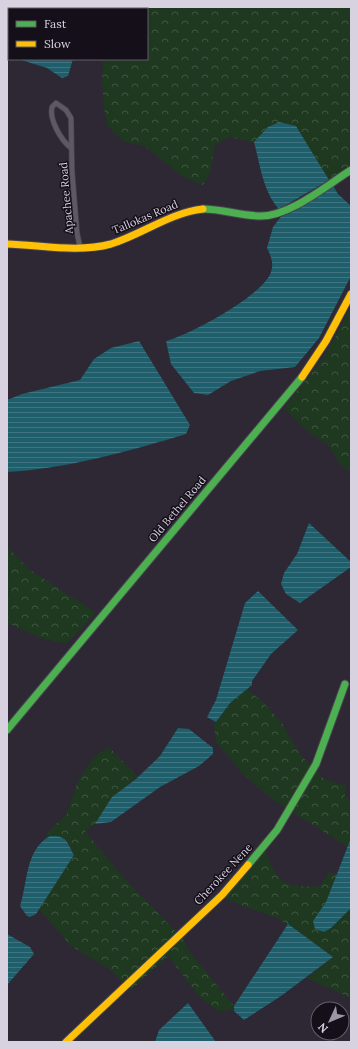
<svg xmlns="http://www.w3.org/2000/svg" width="358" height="1049" font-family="Lora,serif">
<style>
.forest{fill:url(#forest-crowns)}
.water{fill:url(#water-rules)}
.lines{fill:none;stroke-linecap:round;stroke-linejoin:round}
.street-casing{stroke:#49444f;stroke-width:6}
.fast-casing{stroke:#49444f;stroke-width:9}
.slow-casing{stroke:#49444f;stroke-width:9}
.street{stroke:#5d5862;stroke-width:4.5}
.fast{stroke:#4caf50;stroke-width:7}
.slow{stroke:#ffc107;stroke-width:7}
.labels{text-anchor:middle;stroke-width:3;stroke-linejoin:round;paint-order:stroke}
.street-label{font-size:11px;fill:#d8d1e0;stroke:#140f19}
</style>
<defs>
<pattern id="forest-crowns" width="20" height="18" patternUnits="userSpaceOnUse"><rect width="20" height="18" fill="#1f3921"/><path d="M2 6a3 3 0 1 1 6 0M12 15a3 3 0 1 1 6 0" fill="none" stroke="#3f5541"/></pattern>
<pattern id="water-rules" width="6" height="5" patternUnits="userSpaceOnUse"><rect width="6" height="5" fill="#1f5e6b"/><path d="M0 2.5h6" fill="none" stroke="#3f7480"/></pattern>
</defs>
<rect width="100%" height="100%" fill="#2e2835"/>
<!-- forest -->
<path class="forest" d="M 110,7 L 351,7 L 351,166 L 329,180 L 296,127 L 254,142 L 255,143 L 230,137 L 215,145 L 210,173 L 203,185 L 180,175 L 145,146 L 123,141 L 106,124 L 102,83 L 103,59 L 147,59 L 147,9 L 109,9 Z
M 351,308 L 351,468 L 347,471 L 340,464 L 328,445 L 307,431 L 284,408 L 326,354 Z
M 7,547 L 30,570 L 96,613 L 66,644 L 41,638 L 7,623 Z
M 247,689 L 263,702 L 282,723 L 300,754 L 324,779 L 346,786 L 345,796 L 351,801 L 351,838 L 348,847 L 272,799 L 245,776 L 216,742 L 214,725 L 230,703 Z
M 109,747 L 138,777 L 112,797 L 98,822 L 85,831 L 123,877 L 183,939 L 188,950 L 234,1006 L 233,1010 L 217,1011 L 198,995 L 168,956 L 131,990 L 108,968 L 71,946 L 39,909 L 74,855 L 68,841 L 50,836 L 44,839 L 51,829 L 67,814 L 77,783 L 94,757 Z
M 265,848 C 275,881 285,889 320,886 L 329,872 L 337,874 L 326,902 L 313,921 L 331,928 L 351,908 L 351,998 L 307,978 L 333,957 L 278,918 L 254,910 L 224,898 Z"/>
<!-- water -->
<path class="water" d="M 7,7 L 84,7 L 83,9 L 9,9 L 9,56 L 7,56 Z
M 18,59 L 73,59 L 68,76 L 62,78 L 47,68 Z
M 279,122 L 296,126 L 329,180 L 279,209 C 263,192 260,164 254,142 L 268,127 Z
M 332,184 L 338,194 L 351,206 L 351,276 L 319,338 L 295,367 L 260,371 L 231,381 L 208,395 L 194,393 L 171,364 L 166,341 C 189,335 264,295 271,272 C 274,263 271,256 267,248 L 273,227 L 283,214 Z
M 139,341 L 190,425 L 186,434 C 130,451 65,469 7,472 L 7,400 L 22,394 L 80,380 L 94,359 L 111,348 Z
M 309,523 L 351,562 L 351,567 L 300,603 L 286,594 L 281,584 L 284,573 L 297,554 Z
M 258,591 L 298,630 L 271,654 L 252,681 L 252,685 L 230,703 L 216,722 L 207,717 L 216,700 L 245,603 Z
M 178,728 L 189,729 L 213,748 L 213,754 L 199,766 L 160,787 L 111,822 L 95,824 L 112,797 L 136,779 L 160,756 Z
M 50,836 C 68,835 67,843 74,855 L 36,914 L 30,917 L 27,916 L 20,906 C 28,882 25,850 50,836 Z
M 351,838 L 351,908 L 331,928 L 324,932 L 315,929 L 313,921 L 326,902 Z
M 288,924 L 333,957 L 281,996 L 244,1020 L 234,1011 L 234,1006 Z
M 7,934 L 30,947 L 34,954 L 7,985 Z
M 188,1003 L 216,1042 L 155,1042 L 159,1030 Z"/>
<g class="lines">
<defs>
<path id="street" d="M 71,148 C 61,140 49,120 52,107 L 56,103 L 66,110 L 71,118 L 72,171 L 77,233 L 80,247"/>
<path id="fast" d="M 203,209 C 223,209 241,216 261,216 C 290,216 327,185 351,170
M 7,730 L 302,377
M 248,865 L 277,830 L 316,764 L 345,684"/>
<path id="slow" d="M 7,244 C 41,245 78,253 111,244 C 143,234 169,213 203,209
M 302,377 L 326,341 L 351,294
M 66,1042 L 222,895 L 248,865"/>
</defs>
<!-- street casing -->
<use href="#street" class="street-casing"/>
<!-- fast casing -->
<use href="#fast" class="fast-casing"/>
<!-- slow casing -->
<use href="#slow" class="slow-casing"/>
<!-- street -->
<use href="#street" class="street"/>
<!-- fast -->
<use href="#fast" class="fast"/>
<!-- slow -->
<use href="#slow" class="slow"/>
</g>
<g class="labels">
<!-- street labels -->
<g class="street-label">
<text transform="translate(66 198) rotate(-95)" y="4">Apachee Road</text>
<text transform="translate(145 217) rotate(-23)" y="4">Tallokas Road</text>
<text transform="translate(177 509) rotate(-50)" y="4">Old Bethel Road</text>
<text transform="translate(223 874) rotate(-47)" y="4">Cherokee Nene</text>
</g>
</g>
<!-- border -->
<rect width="358" height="1049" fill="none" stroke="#d8d1e0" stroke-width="16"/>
<!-- legend -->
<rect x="8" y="8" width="140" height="52" fill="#140f19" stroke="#625d69"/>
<rect x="16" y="21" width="20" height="6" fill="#4caf50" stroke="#625d69"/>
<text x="44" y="28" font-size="12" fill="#d8d1e0">Fast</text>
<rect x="16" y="41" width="20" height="6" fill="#ffc107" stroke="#625d69"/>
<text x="44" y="48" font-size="12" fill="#d8d1e0">Slow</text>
<!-- north arrow -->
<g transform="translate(330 1021) rotate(226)"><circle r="19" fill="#140f19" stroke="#625d69"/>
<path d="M0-3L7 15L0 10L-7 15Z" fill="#9c96a4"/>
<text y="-6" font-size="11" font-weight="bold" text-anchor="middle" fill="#d8d1e0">N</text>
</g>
</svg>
